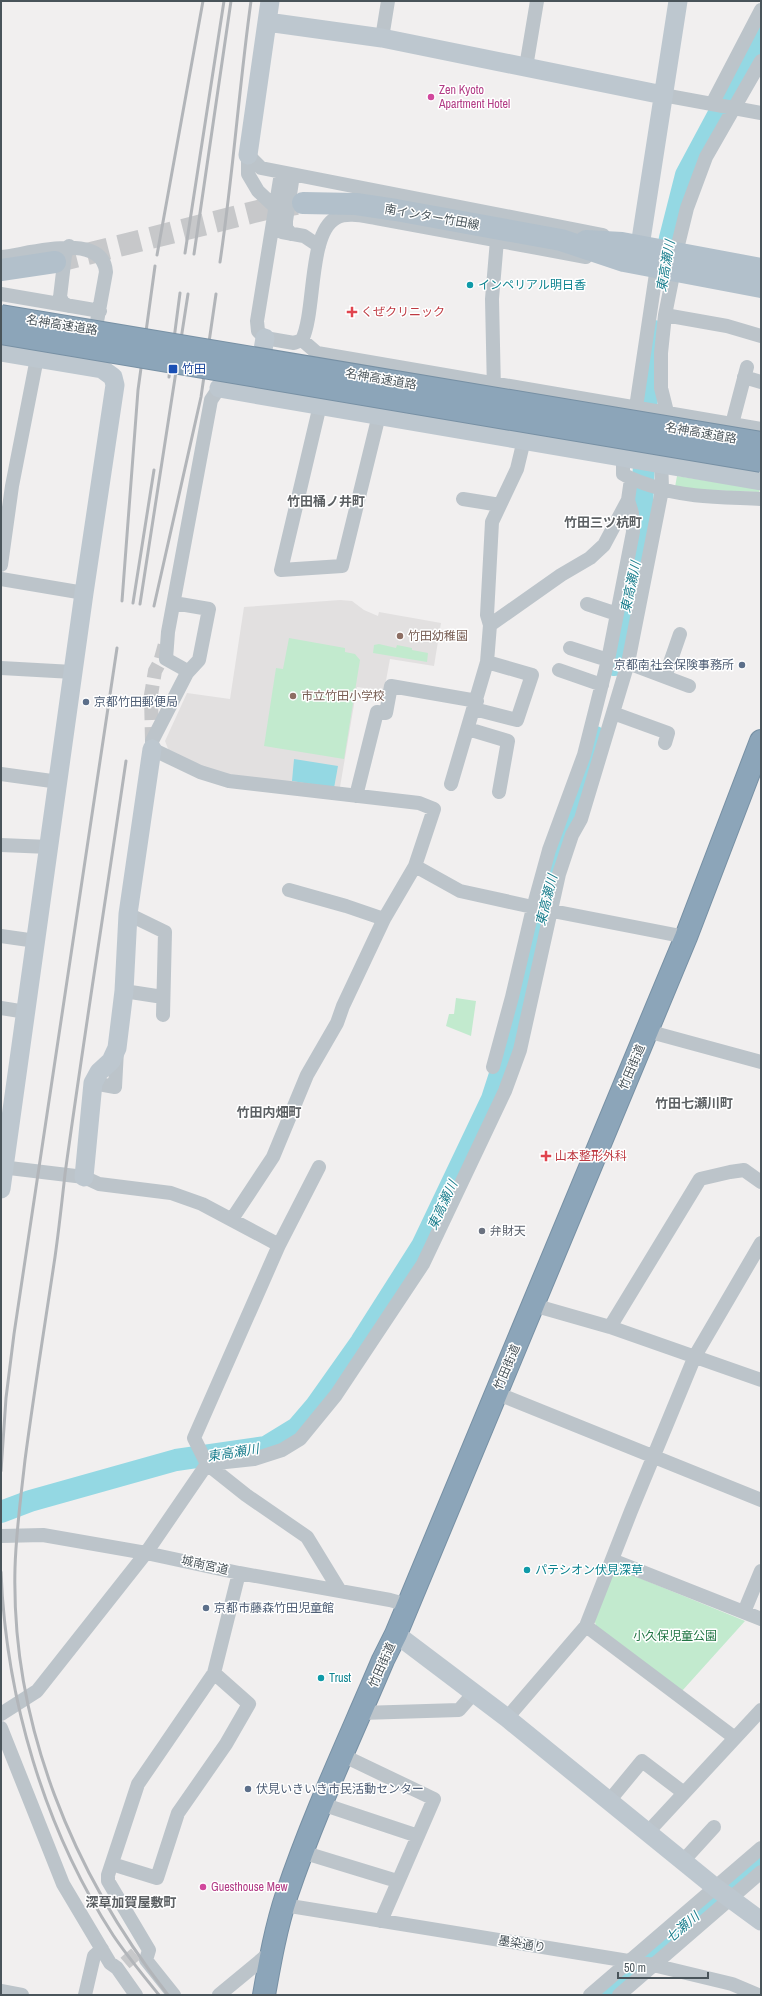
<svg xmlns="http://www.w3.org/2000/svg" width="762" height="1996" font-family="'Archivo Narrow','Noto Sans JP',sans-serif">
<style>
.education{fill:#e2e0e0}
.green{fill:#c2eace}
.water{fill:#94d8e3}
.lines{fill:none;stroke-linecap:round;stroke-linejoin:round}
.river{stroke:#94d8e3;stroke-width:22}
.street-tunnel{stroke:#c7c8ca;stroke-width:14;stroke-dasharray:14 7;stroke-linecap:butt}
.primary-tunnel{stroke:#c7c8ca;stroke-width:22;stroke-dasharray:22 11;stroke-linecap:butt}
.highway-casing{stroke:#7790a4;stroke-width:24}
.street{stroke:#bcc4ca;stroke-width:14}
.secondary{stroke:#bdc7cf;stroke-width:19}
.primary{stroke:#b2c0cb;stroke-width:22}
.highway{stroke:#8ca5b9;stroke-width:22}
.rail{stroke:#b2b5b9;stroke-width:3}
.highway-bridge-casing{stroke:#7790a4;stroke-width:24;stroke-linecap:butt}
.highway-bridge{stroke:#8ca5b9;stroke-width:22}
.hotel-dot{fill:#d1479c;stroke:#fff;stroke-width:1.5}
.culture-dot{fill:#0f9aa8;stroke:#fff;stroke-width:1.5}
.health-dot{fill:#e0444e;stroke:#fff;stroke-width:1.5}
.transit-dot{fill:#1a4fb4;stroke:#fff;stroke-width:1.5}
.education-dot{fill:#8d6e63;stroke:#fff;stroke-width:1.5}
.service-dot{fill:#5c6f8a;stroke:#fff;stroke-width:1.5}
.worship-dot{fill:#6b7280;stroke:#fff;stroke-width:1.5}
.labels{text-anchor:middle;stroke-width:3;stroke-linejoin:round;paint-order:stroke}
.hotel-label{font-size:12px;fill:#b23c85;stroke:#fff;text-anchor:start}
.street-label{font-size:12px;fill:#49545a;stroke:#fff}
.culture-label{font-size:12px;fill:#0d838f;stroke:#fff;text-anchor:start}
.health-label{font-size:12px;fill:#be3a42;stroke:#fff;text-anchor:start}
.transit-label{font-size:12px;fill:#164399;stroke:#fff;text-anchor:start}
.education-label{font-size:12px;fill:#785e54;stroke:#fff;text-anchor:start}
.service-label{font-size:12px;fill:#4e5e75;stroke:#fff;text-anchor:start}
.worship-label{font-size:12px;fill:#5b616d;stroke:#fff;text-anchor:start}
.park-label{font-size:12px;fill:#217544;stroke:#fff}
.water-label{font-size:13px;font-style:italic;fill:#1a7e8d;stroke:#fff}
.neighbourhood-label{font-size:13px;font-weight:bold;fill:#5c6063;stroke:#fff}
</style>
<rect width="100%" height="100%" fill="#f1efef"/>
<!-- education -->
<path class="education" d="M 340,600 L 352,601 L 364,610 L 378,616 L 379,612 L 441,623 L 434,666 L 390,659 L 384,691 L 357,687 L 339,793 L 236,779 L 170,754 L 165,741 L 187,693 L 230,699 L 244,607 Z"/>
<!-- green -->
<path class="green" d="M 677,476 L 760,489 L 759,492 L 702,490 L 675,487 Z
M 289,638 L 345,648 L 345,652 L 355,654 L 360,660 L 344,759 L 264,746 L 276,668 L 283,669 Z
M 379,644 L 396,648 L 397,645 L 412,648 L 412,650 L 428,653 L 427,662 L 373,653 L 374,645 Z
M 456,998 L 476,1001 L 471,1036 L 446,1026 L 449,1014 L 454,1014 Z
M 615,1568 L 745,1621 L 682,1691 L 597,1630 L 594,1618 Z"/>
<!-- water -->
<path class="water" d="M 294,759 L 338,766 L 334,788 L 292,781 Z"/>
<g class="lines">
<!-- river -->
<path class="river" d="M 664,269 L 670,238 L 686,175 L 761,35
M 614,665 L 641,532 L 647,393 L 654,331
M 1,1512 L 30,1501 L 176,1460 L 266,1447 L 297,1428 L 315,1407 L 361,1342 L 422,1246 L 492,1099 L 515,1028 L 531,956 L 555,865 L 580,795 L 595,737
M 606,1995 L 620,1986 L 625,1977 L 680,1928 L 761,1861"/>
<!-- street-tunnel -->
<path class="street-tunnel" d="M 152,741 L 151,695 L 155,671 L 160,662 L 165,644
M 125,1963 L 138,1952"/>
<!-- primary-tunnel -->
<path class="primary-tunnel" d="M 55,262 L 266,209 L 297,204"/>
<defs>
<path id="highway" d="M 264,1995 C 270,1961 276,1927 287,1894 C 314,1814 350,1738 383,1660 L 396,1634 L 686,937 L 761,741"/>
</defs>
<!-- highway casing -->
<use href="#highway" class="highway-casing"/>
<!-- street -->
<path class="street" d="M 382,38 L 388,1
M 526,67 L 537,1
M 663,95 L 761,113
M 712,104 L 761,10
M 248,155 L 261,168 L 603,235
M 248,155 L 248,174 L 258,191 L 275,207
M 281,173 L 257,321 L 258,331 L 265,338 L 294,343 L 302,340 C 316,311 308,233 336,218 C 347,212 363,216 376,218 L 586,257
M 282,232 L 304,236 L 319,246
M 291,234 L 286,228 L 286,221 L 293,175
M 69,246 L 65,255 L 60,297 L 63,303 L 69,306
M 676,253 L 687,208 L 706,157 L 761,61
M 1,257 C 26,255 103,230 106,272 L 94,338
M 1,294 L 100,311
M 665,315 L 727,326 L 761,336
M 302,340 L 317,353 L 761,429
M 744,377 L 761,382
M 494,391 L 492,299 L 497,240
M 320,405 L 281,570 L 342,566 L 379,415
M 635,414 L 657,267
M 732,424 L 747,367
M 664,434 L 667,412 L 661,388 L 661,353 L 665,315 L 674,270
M 623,457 L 623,474 C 632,480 641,482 652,486 C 686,498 724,497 761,499
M 463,499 L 500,505
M 1,565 L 12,486 L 37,358
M 1,579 L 84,593
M 174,603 L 209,609 L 199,660 L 187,673 L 152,741 L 152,749 L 200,772 L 229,781 L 419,803 L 434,809 L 415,866 L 384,919 L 343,1006 L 337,1023 L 307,1075 L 273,1157 L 232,1219
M 587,604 L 617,614
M 490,625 L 487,615 L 492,522 L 517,469 L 524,440
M 570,648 L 608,660
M 628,663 L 689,686
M 1,668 L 73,672
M 559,670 L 602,685
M 187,673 L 184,669 L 166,659 L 168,632 L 211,400 L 219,388
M 665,677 L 680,634
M 474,709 L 517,720 L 532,675 L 487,662
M 613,713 L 668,733 L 665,743
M 468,729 L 508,741 L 499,792
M 1,774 L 59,782
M 451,784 L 487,662 L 490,625 L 561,575 L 590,558 L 604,545 L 628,500
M 356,796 L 377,712 L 386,713 L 391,686 L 477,701
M 1,845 L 49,847
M 415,866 L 460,891 L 537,908 L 686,937
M 289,890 L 346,906 L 384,919
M 128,914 L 165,932 L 163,1015
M 1,936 L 36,941
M 124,991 L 163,997
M 1,1008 L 26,1012
M 647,1031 L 761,1062
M 493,1067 L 512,997 L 533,908 L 549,850 L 584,755 L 608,660 L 633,532 L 632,513 L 628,500 L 631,479
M 93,1083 L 115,1087 L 117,1050
M 1,1167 L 84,1177 L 99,1184 L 171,1193 L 202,1204 L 279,1245
M 319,1167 L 279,1245 L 194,1438 L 207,1464 L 246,1495 L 307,1537 L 340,1591
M 533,1305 L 610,1327 L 761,1380
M 610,1327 L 700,1179 L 730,1172 L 744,1170 L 761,1182
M 496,1393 L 761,1500
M 1,1536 L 43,1535 L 146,1553 L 239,1573 L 390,1600 L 408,1605
M 612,1560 L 761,1619
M 744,1612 L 761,1571
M 586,1626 L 735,1738
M 361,1713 L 459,1710 L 473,1694
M 1,1714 L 37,1691 L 146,1553 L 207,1464 L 254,1459 L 282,1450 L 300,1439 L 336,1395 L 423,1264 L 505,1091 L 520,1050 L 559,874 L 572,835 L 581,819 L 628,663 L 662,490 L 661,454
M 507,1718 L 586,1626 L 631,1511 L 695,1356 L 761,1243
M 1,1728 L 63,1884 L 110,1963 L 117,1968 L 136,1995
M 342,1755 L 434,1799 L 381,1921
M 609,1801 L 642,1761 L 684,1793
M 322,1804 L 418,1836
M 648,1832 L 761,1710
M 302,1852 L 397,1881
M 683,1861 L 714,1827
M 112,1864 L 157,1878 L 178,1813 L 226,1744 L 249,1704 L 214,1673
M 284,1905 L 653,1965 L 732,1984 L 758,1995
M 1,1991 L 22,1995
M 85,1995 L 94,1956 L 102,1949
M 174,1995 L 146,1960 L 149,1950 L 108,1881 L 108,1875 L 138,1784 L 214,1673 L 239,1573
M 219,1995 L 272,1951
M 590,1995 L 761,1848
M 619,1995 L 761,1872"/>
<!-- secondary -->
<path class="secondary" d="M 267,22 L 382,38 L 663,95
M 248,155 L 270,1
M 640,246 L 678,1
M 1,352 L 102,369 L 113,377 L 115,385 L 84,593 L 1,1189
M 259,373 L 265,338
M 219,388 L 761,481
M 84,1177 L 93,1083 L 99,1072 L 111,1061 L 117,1048 L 124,991 L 128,914 L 152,749
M 396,1634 L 507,1718 L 716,1888 L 761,1921"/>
<!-- primary -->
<path class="primary" d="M 303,203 L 356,204 L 396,210 L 561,240 L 624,261 L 761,287
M 586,241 L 622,243 L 761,269
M 1,270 L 55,262"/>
<!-- highway -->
<use href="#highway" class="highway"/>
<!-- rail -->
<path class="rail" d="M 185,253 L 224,1
M 194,254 L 231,1
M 157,255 L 203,1
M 220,262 C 233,175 239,88 251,1
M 169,377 L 180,293
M 122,601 L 138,390 L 155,266
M 133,603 L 154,470
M 140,604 L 188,294
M 154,606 L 201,397 L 216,294
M 126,761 C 106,898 84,1036 65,1174 C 62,1201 59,1229 55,1257 C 45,1324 34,1392 25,1460 C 21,1496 16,1532 15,1568 C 11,1724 73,1874 168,1995
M 1,1471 L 6,1398 L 14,1334 L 117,648
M 1,1572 C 6,1698 44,1828 113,1935 C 127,1956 143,1975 159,1995"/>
<defs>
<path id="highway-bridge" d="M 1,316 L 761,443
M 1,333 L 761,461"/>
</defs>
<!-- highway-bridge casing -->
<use href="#highway-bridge" class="highway-bridge-casing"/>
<!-- highway-bridge -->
<use href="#highway-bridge" class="highway-bridge"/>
</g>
<!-- markers -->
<g class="hotel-dot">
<circle cx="431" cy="97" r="4"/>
<circle cx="203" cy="1887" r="4"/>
</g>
<g class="culture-dot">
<circle cx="470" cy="285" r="4"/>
<circle cx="527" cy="1570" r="4"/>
<circle cx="321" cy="1678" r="4"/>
</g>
<g class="health-dot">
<path d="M350 306h4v4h4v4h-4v4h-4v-4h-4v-4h4z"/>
<path d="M544 1150h4v4h4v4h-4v4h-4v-4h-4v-4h4z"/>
</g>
<rect class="transit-dot" x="168" y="364" width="10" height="10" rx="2"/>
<g class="education-dot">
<circle cx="400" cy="636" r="4"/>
<circle cx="293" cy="696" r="4"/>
</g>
<g class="service-dot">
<circle cx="742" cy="665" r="4"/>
<circle cx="86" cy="702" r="4"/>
<circle cx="206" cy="1608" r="4"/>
<circle cx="248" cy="1789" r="4"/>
</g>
<circle class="worship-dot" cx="482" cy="1231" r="4"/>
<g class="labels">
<!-- hotel labels -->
<g class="hotel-label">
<text x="439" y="94">Zen Kyoto<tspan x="439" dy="14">Apartment Hotel</tspan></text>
<text x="211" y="1891">Guesthouse Mew</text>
</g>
<!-- street labels -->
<g class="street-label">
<text transform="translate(432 217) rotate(10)" y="4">南インター竹田線</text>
<text transform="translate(62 325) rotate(9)" y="4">名神高速道路</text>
<text transform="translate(381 379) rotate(10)" y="4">名神高速道路</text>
<text transform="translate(701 433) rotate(10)" y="4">名神高速道路</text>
<text transform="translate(632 1067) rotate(-67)" y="4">竹田街道</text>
<text transform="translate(507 1367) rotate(-67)" y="4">竹田街道</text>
<text transform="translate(205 1565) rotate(13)" y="4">城南宮道</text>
<text transform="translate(382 1665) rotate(-66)" y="4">竹田街道</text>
<text transform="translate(522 1944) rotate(9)" y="4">墨染通り</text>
</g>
<!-- culture labels -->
<g class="culture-label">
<text x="478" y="289">インペリアル明日香</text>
<text x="535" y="1574">パテシオン伏見深草</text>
<text x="329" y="1682">Trust</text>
</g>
<!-- health labels -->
<g class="health-label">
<text x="361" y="316">くぜクリニック</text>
<text x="555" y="1160">山本整形外科</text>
</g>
<!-- transit labels -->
<g class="transit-label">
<text x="182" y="373">竹田</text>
</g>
<!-- education labels -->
<g class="education-label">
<text x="408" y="640">竹田幼稚園</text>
<text x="301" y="700">市立竹田小学校</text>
</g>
<!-- service labels -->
<g class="service-label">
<text x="734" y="669" text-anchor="end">京都南社会保険事務所</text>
<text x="94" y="706">京都竹田郵便局</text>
<text x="214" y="1612">京都市藤森竹田児童館</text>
<text x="256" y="1793">伏見いきいき市民活動センター</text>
</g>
<!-- worship labels -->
<g class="worship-label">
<text x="490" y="1235">弁財天</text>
</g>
<!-- park labels -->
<g class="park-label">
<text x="675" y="1640">小久保児童公園</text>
</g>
<!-- water labels -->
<g class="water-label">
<text transform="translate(665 266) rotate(-80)" y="5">東高瀬川</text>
<text transform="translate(630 587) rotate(-78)" y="5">東高瀬川</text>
<text transform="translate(546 900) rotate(-76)" y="5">東高瀬川</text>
<text transform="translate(442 1205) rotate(-65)" y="5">東高瀬川</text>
<text transform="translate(233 1452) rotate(-9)" y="5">東高瀬川</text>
<text transform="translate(682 1927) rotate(-41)" y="5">七瀬川</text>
</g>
<!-- neighbourhood labels -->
<g class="neighbourhood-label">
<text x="326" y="506">竹田桶ノ井町</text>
<text x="603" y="527">竹田三ツ杭町</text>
<text x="694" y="1108">竹田七瀬川町</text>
<text x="269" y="1117">竹田内畑町</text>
<text x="131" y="1907">深草加賀屋敷町</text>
</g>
</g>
<!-- border -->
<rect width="762" height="1996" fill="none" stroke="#49545a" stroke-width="4"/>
<!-- scale -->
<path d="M618 1972v6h90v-6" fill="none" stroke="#49545a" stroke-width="2"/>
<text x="624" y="1972" font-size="12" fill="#49545a" stroke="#ffffff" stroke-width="3" paint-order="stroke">50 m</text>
</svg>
